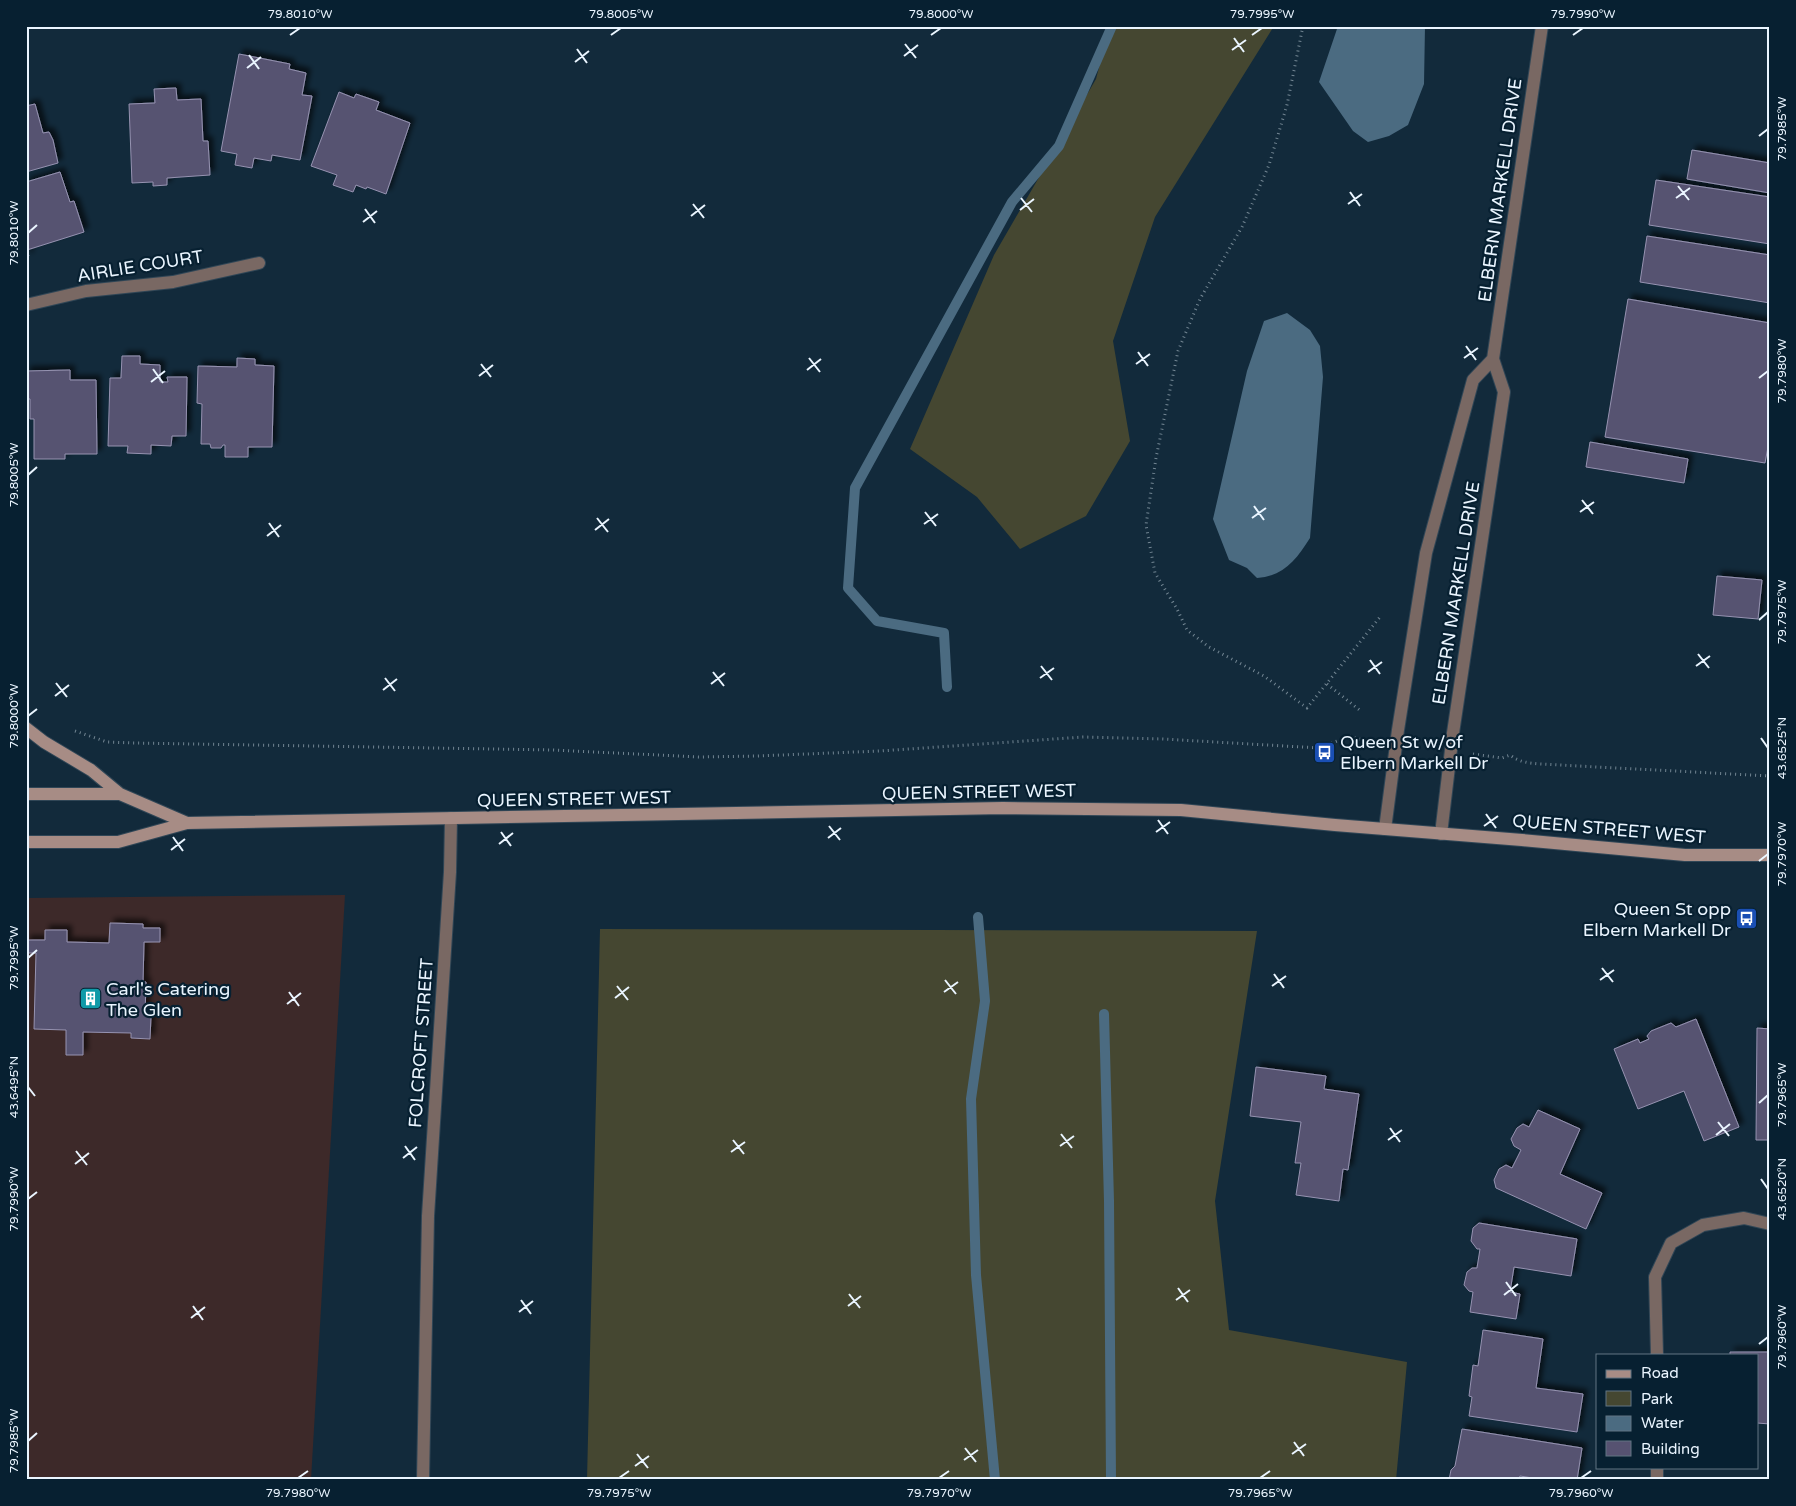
<svg xmlns="http://www.w3.org/2000/svg" width="1796" height="1506" font-family="'Varela Round',sans-serif">
<style>
.commercial{fill:#3d2929}
.green{fill:#454731}
.water{fill:#4b6b81}
.lines{fill:none;stroke-linecap:round;stroke-linejoin:round}
.stream{stroke:#4b6b81;stroke-width:10}
.building{fill:#565271;stroke:#9693b1;filter:url(#shadow)}
.minor-casing{stroke:#304656;stroke-width:14}
.tertiary-casing{stroke:#304656;stroke-width:14}
.secondary-casing{stroke:#304656;stroke-width:14}
.path{stroke:#738693;stroke-width:3;stroke-dasharray:1 4;stroke-linecap:butt}
.minor{stroke:#796863;stroke-width:12}
.tertiary{stroke:#796863;stroke-width:12}
.secondary{stroke:#a78c85;stroke-width:12}
.ticks{fill:none;stroke:#eaf5ff;stroke-width:2}
.labels{text-anchor:middle;stroke-width:4.5;stroke-linejoin:round;paint-order:stroke}
.street-label{font-size:18px;fill:#eaf5ff;stroke:#072031}
.poi-label{font-size:18px;fill:#eaf5ff;stroke:#072031;text-anchor:start}
.neatline{fill:none;stroke:#eaf5ff;stroke-width:2}
.ticks-label{font-size:12px;text-anchor:middle;fill:#eaf5ff}
</style>
<defs>
<filter id="shadow"><feDropShadow dx="4.5" dy="-4.5" stdDeviation="2.5" flood-color="#0009"/></filter>
</defs>
<rect width="100%" height="100%" fill="#122a3b"/>
<!-- commercial -->
<path class="commercial" d="M 345,895 L 311,1480 L 26,1480 L 26,898 Z"/>
<!-- green -->
<path class="green" d="M 1110,26 L 1274,26 L 1155,217 L 1113,341 L 1130,441 L 1086,516 L 1020,549 L 977,497 L 910,449 L 994,255 L 1096,79 Z
M 600,929 L 1257,931 L 1215,1201 L 1229,1330 L 1407,1362 L 1396,1480 L 587,1480 Z"/>
<!-- water -->
<path class="water" d="M 1338,26 L 1425,26 L 1424,84 L 1408,125 L 1389,136 L 1368,142 L 1353,131 L 1319,82 Z
M 1287,313 L 1310,330 L 1320,346 L 1323,377 L 1310,538 C 1296,560 1284,576 1257,578 L 1247,568 L 1229,560 L 1213,519 L 1247,371 L 1264,321 Z"/>
<g class="lines">
<!-- stream -->
<path class="stream" d="M 947,687 L 944,633 L 877,621 L 848,588 L 855,488 L 1012,202 L 1059,146 L 1112,26
M 978,917 L 985,1001 L 971,1099 L 976,1275 L 995,1480
M 1104,1014 L 1109,1201 L 1111,1480"/>
</g>
<!-- building -->
<path class="building" d="M 239,54 L 290,64 L 289,69 L 306,73 L 302,95 L 312,96 L 300,160 L 272,155 L 271,161 L 254,158 L 252,168 L 235,165 L 237,154 L 221,151 Z
M 176,88 L 177,100 L 201,99 L 203,141 L 208,141 L 210,175 L 167,178 L 167,185 L 153,186 L 153,182 L 132,183 L 129,104 L 155,103 L 154,89 Z
M 339,92 L 354,98 L 356,94 L 379,102 L 376,110 L 410,123 L 386,194 L 367,187 L 366,189 L 356,185 L 353,192 L 333,185 L 337,175 L 311,166 Z
M 35,104 L 43,133 L 49,132 L 53,140 L 58,163 L 26,172 L 26,106 Z
M 1692,150 L 1770,163 L 1770,193 L 1687,179 Z
M 60,172 L 70,202 L 74,201 L 84,232 L 27,250 L 29,256 L 26,257 L 26,182 Z
M 1656,180 L 1770,197 L 1770,244 L 1649,225 Z
M 1647,236 L 1770,255 L 1770,303 L 1640,282 Z
M 1628,299 L 1770,323 L 1770,436 L 1765,463 L 1605,437 Z
M 122,356 L 140,356 L 140,364 L 160,365 L 160,382 L 168,382 L 167,377 L 187,377 L 186,436 L 172,436 L 171,446 L 151,445 L 151,454 L 127,453 L 128,446 L 108,446 L 110,378 L 121,378 Z
M 237,358 L 255,359 L 255,365 L 274,366 L 272,447 L 248,447 L 248,457 L 225,457 L 225,445 L 223,445 L 221,448 L 211,448 L 210,444 L 201,444 L 202,404 L 197,403 L 198,366 L 237,367 Z
M 70,370 L 70,380 L 96,380 L 97,454 L 65,454 L 65,459 L 34,459 L 34,419 L 30,419 L 30,399 L 26,399 L 26,371 Z
M 1590,442 L 1688,459 L 1684,483 L 1586,467 Z
M 1717,576 L 1762,580 L 1758,619 L 1713,615 Z
M 110,923 L 143,924 L 143,928 L 160,928 L 160,942 L 144,942 L 143,982 L 146,982 L 145,1016 L 151,1016 L 150,1039 L 131,1038 L 131,1033 L 83,1032 L 83,1055 L 66,1055 L 66,1030 L 34,1029 L 36,953 L 26,953 L 26,940 L 45,940 L 45,930 L 67,930 L 67,942 L 109,943 Z
M 1696,1019 L 1739,1127 L 1704,1141 L 1684,1091 L 1638,1109 L 1614,1049 L 1638,1039 L 1640,1043 L 1649,1039 L 1647,1036 L 1651,1031 L 1671,1023 L 1676,1027 Z
M 1757,1028 L 1770,1029 L 1770,1140 L 1756,1140 Z
M 1256,1067 L 1326,1076 L 1324,1089 L 1359,1094 L 1348,1170 L 1343,1169 L 1339,1201 L 1296,1195 L 1301,1163 L 1295,1163 L 1301,1122 L 1250,1116 Z
M 1538,1110 L 1580,1129 L 1560,1174 L 1602,1193 L 1586,1229 L 1496,1188 L 1494,1180 L 1499,1169 L 1506,1165 L 1512,1168 L 1521,1150 L 1514,1146 L 1511,1139 L 1517,1128 L 1523,1124 L 1529,1127 Z
M 1479,1223 L 1577,1239 L 1571,1276 L 1514,1267 L 1510,1292 L 1520,1294 L 1516,1319 L 1470,1312 L 1473,1292 L 1469,1291 L 1464,1285 L 1467,1272 L 1472,1268 L 1477,1268 L 1480,1249 L 1477,1249 L 1471,1241 L 1473,1228 Z
M 1483,1330 L 1543,1339 L 1536,1388 L 1583,1394 L 1577,1432 L 1469,1416 L 1472,1397 L 1469,1396 L 1473,1365 L 1478,1366 Z
M 1730,1352 L 1770,1352 L 1770,1424 L 1757,1423 L 1757,1355 L 1730,1355 Z
M 1462,1429 L 1582,1448 L 1577,1480 L 1545,1480 L 1520,1476 L 1518,1480 L 1449,1480 L 1451,1470 L 1455,1466 Z"/>
<g class="lines">
<defs>
<path id="minor" d="M 26,305 L 86,291 L 173,282 L 259,263
M 1657,1355 L 1655,1277 L 1671,1243 L 1703,1225 L 1744,1218 L 1770,1224
M 1657,1467 L 1657,1480
M 423,1480 L 428,1216 L 450,872 L 451,818"/>
<path id="tertiary" d="M 1385,829 L 1398,730 L 1426,553 L 1473,380 L 1493,359
M 1441,834 L 1453,733 L 1504,392 L 1493,359 L 1542,26"/>
<path id="secondary" d="M 26,728 L 44,742 L 91,770 L 120,794
M 26,794 L 120,794 L 187,823
M 26,842 L 118,842 L 187,823 L 1003,808 L 1181,810 L 1335,825 L 1522,840 L 1685,855 L 1770,855"/>
</defs>
<!-- minor casing -->
<use href="#minor" class="minor-casing"/>
<!-- tertiary casing -->
<use href="#tertiary" class="tertiary-casing"/>
<!-- secondary casing -->
<use href="#secondary" class="secondary-casing"/>
<!-- path -->
<path class="path" d="M 1303,26 L 1287,105 L 1269,165 L 1242,227 L 1200,299 L 1178,351 L 1156,458 L 1146,525 L 1155,573 L 1177,609 L 1187,630 L 1209,647 L 1264,676 L 1307,708 L 1380,617
M 1327,684 L 1362,712
M 75,731 L 107,742 L 133,743 L 554,750 L 698,757 L 757,756 L 880,751 L 1083,737 L 1163,739 L 1319,748 L 1350,736 L 1358,739 L 1373,741
M 1473,754 L 1502,758 L 1510,755 C 1519,762 1528,763 1540,764 L 1770,776"/>
<!-- minor -->
<use href="#minor" class="minor"/>
<!-- tertiary -->
<use href="#tertiary" class="tertiary"/>
<!-- secondary -->
<use href="#secondary" class="secondary"/>
</g>
<!-- ticks -->
<path class="ticks" d="M 290,35 L 300,28M 611,35 L 621,28M 931,35 L 941,28M 1252,35 L 1262,28M 1573,35 L 1583,28M 1234,38 L 1244,52M 905,44 L 916,58M 577,49 L 587,63M 1232,50 L 1246,40M 249,55 L 259,69M 904,56 L 918,45M 575,62 L 589,51M 247,68 L 261,57M 1759,136 L 1768,129M 1678,186 L 1689,200M 1350,192 L 1360,206M 1021,198 L 1032,212M 1676,198 L 1690,188M 693,204 L 704,218M 1348,204 L 1362,194M 365,209 L 375,223M 1020,210 L 1034,199M 691,216 L 705,205M 363,222 L 377,211M 28,233 L 37,225M 1466,346 L 1476,360M 1138,352 L 1148,366M 809,358 L 820,372M 1464,358 L 1478,348M 481,364 L 491,377M 1136,364 L 1150,354M 153,369 L 163,383M 807,370 L 821,359M 479,376 L 493,365M 1759,378 L 1768,371M 151,382 L 165,371M 28,475 L 37,467M 1582,500 L 1593,514M 1254,506 L 1264,520M 925,512 L 936,526M 1580,512 L 1594,502M 597,518 L 608,532M 1252,518 L 1266,508M 269,523 L 279,537M 924,524 L 938,514M 595,530 L 609,519M 267,536 L 281,525M 1759,620 L 1768,612M 1698,654 L 1709,668M 1370,660 L 1380,674M 1041,666 L 1052,680M 1696,666 L 1710,656M 713,672 L 724,686M 1368,672 L 1382,662M 385,678 L 395,691M 1040,678 L 1054,668M 56,683 L 67,697M 711,684 L 725,673M 383,690 L 397,679M 55,696 L 69,685M 28,716 L 37,709M 1761,738 L 1768,748M 1486,814 L 1496,828M 1158,820 L 1168,834M 829,826 L 840,840M 1484,826 L 1498,816M 501,832 L 511,846M 1156,832 L 1170,822M 173,837 L 183,851M 828,838 L 841,828M 499,844 L 513,833M 171,850 L 185,839M 1759,861 L 1768,854M 28,958 L 37,950M 1602,968 L 1613,982M 1274,974 L 1284,988M 945,980 L 956,994M 1600,980 L 1614,970M 617,986 L 628,1000M 1272,986 L 1286,976M 289,992 L 299,1006M 944,992 L 958,982M 615,998 L 629,987M 287,1004 L 301,993M 28,1087 L 35,1096M 1759,1103 L 1768,1095M 1718,1122 L 1729,1136M 1390,1128 L 1400,1142M 1061,1134 L 1072,1148M 1716,1135 L 1730,1124M 733,1140 L 744,1154M 1388,1140 L 1402,1130M 405,1146 L 415,1160M 1060,1146 L 1074,1136M 76,1151 L 87,1165M 731,1152 L 745,1142M 403,1158 L 417,1147M 75,1164 L 89,1153M 1761,1179 L 1768,1189M 28,1199 L 37,1192M 1506,1282 L 1516,1296M 1178,1288 L 1188,1302M 849,1294 L 860,1308M 1504,1295 L 1518,1284M 521,1300 L 531,1314M 1176,1300 L 1190,1290M 193,1306 L 203,1320M 848,1306 L 861,1296M 519,1312 L 533,1301M 191,1318 L 205,1307M 1759,1344 L 1768,1337M 28,1441 L 37,1433M 1294,1442 L 1304,1456M 965,1448 L 976,1462M 637,1454 L 648,1468M 1292,1454 L 1306,1444M 964,1460 L 978,1450M 635,1466 L 649,1456M 298,1478 L 308,1471M 619,1478 L 629,1471M 939,1478 L 949,1471M 1260,1478 L 1270,1471M 1581,1478 L 1591,1471"/>
<!-- icons -->
<defs>
<symbol id="bus-square" viewBox="-11 -11 22 22"><rect x="-9" y="-9" width="18" height="18" rx="4" fill="#1a4fb4" stroke="#072031"/><path d="M-5-6H5V4H4V6H2V4H-2V6H-4V4H-5ZM-3.5-4V0h7V-4ZM-3.5 1.2v1.5H-2V1.2ZM2 1.2v1.5H3.5V1.2Z" fill="#fff"/></symbol>
<symbol id="building-square" viewBox="-11 -11 22 22"><rect x="-9" y="-9" width="18" height="18" rx="4" fill="#0f9aa8" stroke="#072031"/><path d="M-4-6H4V6H1V3H-1V6H-4ZM-2.5-4.3h1.7v1.8h-1.7ZM.8-4.3h1.7v1.8H.8ZM-2.5-1h1.7V.8h-1.7ZM.8-1h1.7V.8H.8Z" fill="#fff"/></symbol>
</defs>
<g fill-rule="evenodd">
<use href="#bus-square" x="1312" y="740" width="25" height="25"/>
<use href="#bus-square" x="1734" y="906" width="25" height="25"/>
<use href="#building-square" x="78" y="986" width="25" height="25"/>
</g>
<g class="labels">
<!-- street labels -->
<g class="street-label">
<text transform="translate(1500 190) rotate(-82)" y="6">ELBERN MARKELL DRIVE</text>
<text transform="translate(140 266) rotate(-9)" y="6">AIRLIE COURT</text>
<text transform="translate(1456 593) rotate(-81)" y="6">ELBERN MARKELL DRIVE</text>
<text transform="translate(979 792) rotate(-1)" y="6">QUEEN STREET WEST</text>
<text transform="translate(574 799) rotate(-1)" y="6">QUEEN STREET WEST</text>
<text transform="translate(1609 829) rotate(5)" y="6">QUEEN STREET WEST</text>
<text transform="translate(421 1043) rotate(-86)" y="6">FOLCROFT STREET</text>
</g>
<!-- poi labels -->
<g class="poi-label">
<text x="1340" y="748">Queen St w/of<tspan x="1340" dy="21">Elbern Markell Dr</tspan></text>
<text x="1731" y="915" text-anchor="end">Queen St opp<tspan x="1731" dy="21">Elbern Markell Dr</tspan></text>
<text x="106" y="995">Carl's Catering<tspan x="106" dy="21">The Glen</tspan></text>
</g>
</g>
<!-- border -->
<rect width="1796" height="1506" fill="none" stroke="#072031" stroke-width="55"/>
<!-- legend -->
<rect x="1596" y="1354" width="162" height="115" fill="#072031" stroke="#627583"/>
<rect x="1606" y="1370" width="25" height="8" fill="#a78c85" stroke="#627583"/>
<text x="1641" y="1378" font-size="15" fill="#eaf5ff">Road</text>
<rect x="1606" y="1391" width="25" height="15" fill="#454731" stroke="#627583"/>
<text x="1641" y="1404" font-size="15" fill="#eaf5ff">Park</text>
<rect x="1606" y="1416" width="25" height="15" fill="#4b6b81" stroke="#627583"/>
<text x="1641" y="1428" font-size="15" fill="#eaf5ff">Water</text>
<rect x="1606" y="1441" width="25" height="15" fill="#565271" stroke="#627583"/>
<text x="1641" y="1454" font-size="15" fill="#eaf5ff">Building</text>
<rect x="28" y="28" width="1740" height="1450" class="neatline"/>
<g class="ticks-label">
<text x="300" y="18">79.8010°W</text>
<text x="621" y="18">79.8005°W</text>
<text x="941" y="18">79.8000°W</text>
<text x="1262" y="18">79.7995°W</text>
<text x="1583" y="18">79.7990°W</text>
<text transform="translate(1782 129) rotate(-90)" y="4">79.7985°W</text>
<text transform="translate(14 233) rotate(-90)" y="4">79.8010°W</text>
<text transform="translate(1782 371) rotate(-90)" y="4">79.7980°W</text>
<text transform="translate(14 475) rotate(-90)" y="4">79.8005°W</text>
<text transform="translate(1782 612) rotate(-90)" y="4">79.7975°W</text>
<text transform="translate(14 716) rotate(-90)" y="4">79.8000°W</text>
<text transform="translate(1782 748) rotate(-90)" y="4">43.6525°N</text>
<text transform="translate(1782 854) rotate(-90)" y="4">79.7970°W</text>
<text transform="translate(14 958) rotate(-90)" y="4">79.7995°W</text>
<text transform="translate(14 1087) rotate(-90)" y="4">43.6495°N</text>
<text transform="translate(1782 1095) rotate(-90)" y="4">79.7965°W</text>
<text transform="translate(1782 1189) rotate(-90)" y="4">43.6520°N</text>
<text transform="translate(14 1199) rotate(-90)" y="4">79.7990°W</text>
<text transform="translate(1782 1337) rotate(-90)" y="4">79.7960°W</text>
<text transform="translate(14 1441) rotate(-90)" y="4">79.7985°W</text>
<text x="298" y="1497">79.7980°W</text>
<text x="619" y="1497">79.7975°W</text>
<text x="939" y="1497">79.7970°W</text>
<text x="1260" y="1497">79.7965°W</text>
<text x="1581" y="1497">79.7960°W</text>
</g>
</svg>
